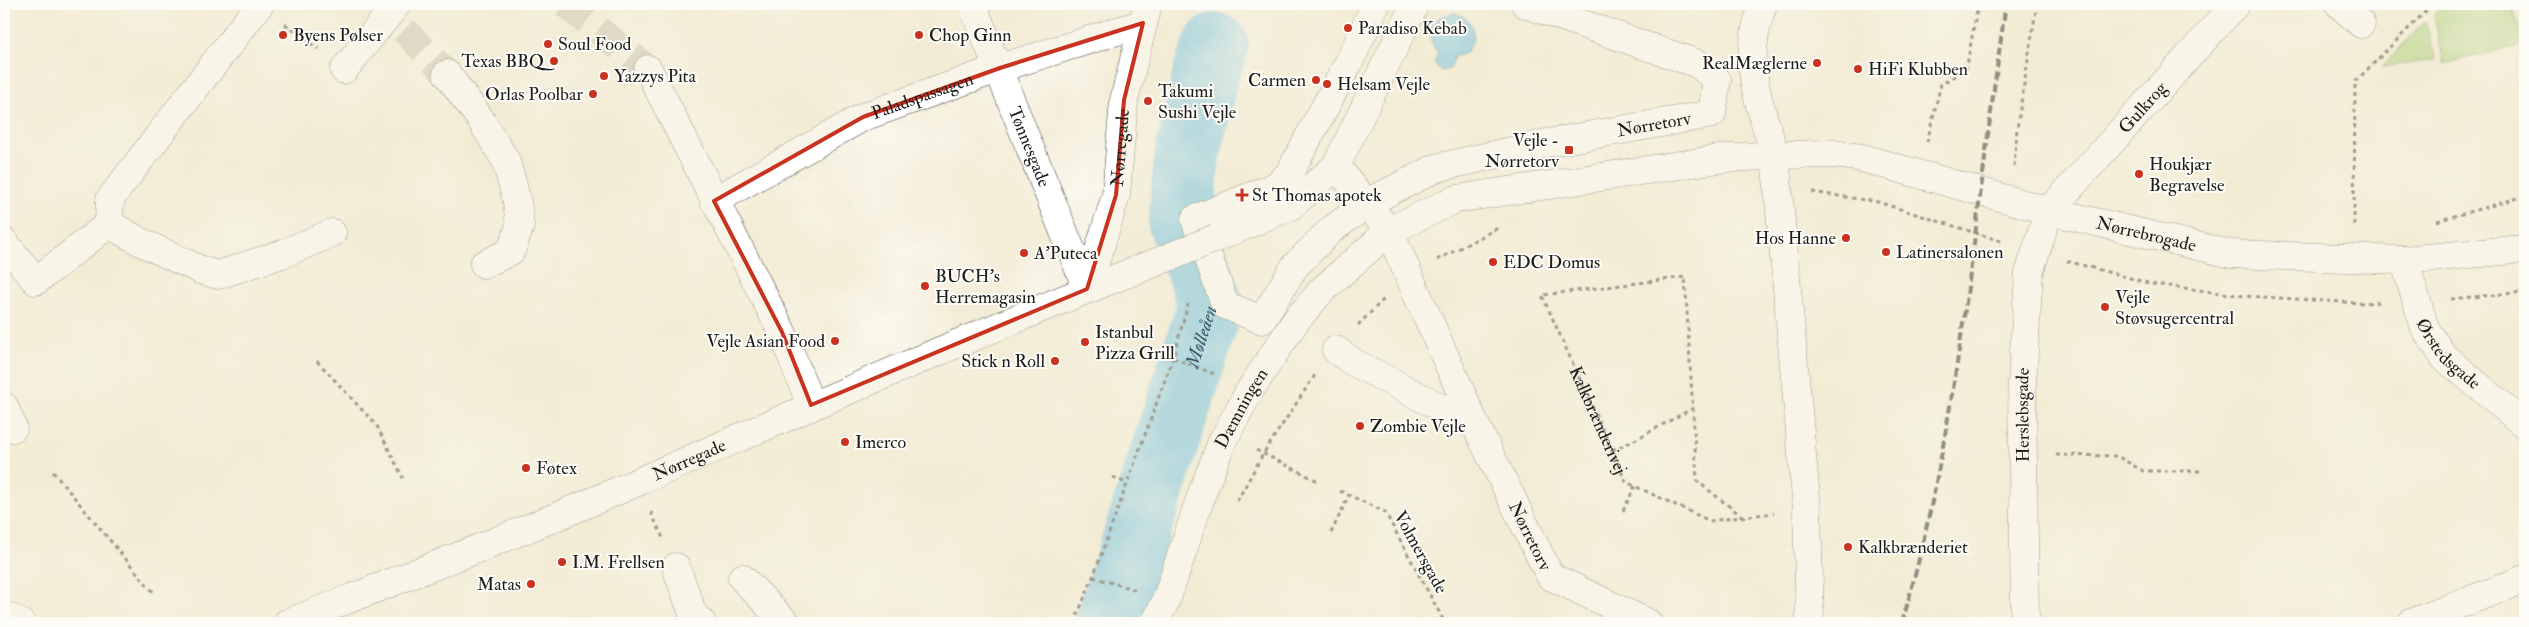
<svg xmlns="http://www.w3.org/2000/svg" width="2529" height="627" font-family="'IM FELL Double Pica',serif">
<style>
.green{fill:#a8ce78;stroke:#62754a}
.water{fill:#6abfe7;stroke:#436e82}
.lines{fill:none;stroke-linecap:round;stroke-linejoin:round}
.river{stroke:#6abfe7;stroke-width:66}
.minor-tunnel{stroke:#c8c2b1;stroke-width:28;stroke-dasharray:28 14;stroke-linecap:butt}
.minor-casing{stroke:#3c3b38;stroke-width:29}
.major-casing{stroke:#3c3b38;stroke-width:29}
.path{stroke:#3c3b38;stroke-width:3;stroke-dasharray:4 4;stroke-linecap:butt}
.minor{stroke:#fff;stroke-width:28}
.major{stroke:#fff;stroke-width:28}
.rail{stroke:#1c1c1c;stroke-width:4;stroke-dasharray:8 4;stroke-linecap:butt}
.minor-bridge-casing{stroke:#3c3b38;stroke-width:29;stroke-linecap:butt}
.minor-bridge{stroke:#fff;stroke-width:28}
.marked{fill:none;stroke:#c8321e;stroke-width:4;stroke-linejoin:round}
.poi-dot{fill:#c8321e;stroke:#fdfcf7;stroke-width:2}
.labels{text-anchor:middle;stroke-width:4;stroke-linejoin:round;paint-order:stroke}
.poi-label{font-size:18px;fill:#1c1c1c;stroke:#fdfcf7;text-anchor:start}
.street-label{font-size:18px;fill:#1c1c1c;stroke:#fdfcf7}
.water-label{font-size:19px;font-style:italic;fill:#3b5d6d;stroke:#fdfcf7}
</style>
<rect width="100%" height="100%" fill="#fdfcf7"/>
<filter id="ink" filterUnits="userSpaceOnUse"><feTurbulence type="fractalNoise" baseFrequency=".02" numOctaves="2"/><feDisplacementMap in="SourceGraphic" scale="10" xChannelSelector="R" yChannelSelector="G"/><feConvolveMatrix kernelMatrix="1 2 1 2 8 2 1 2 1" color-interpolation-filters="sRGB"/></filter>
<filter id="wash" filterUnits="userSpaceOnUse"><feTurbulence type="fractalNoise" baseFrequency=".0096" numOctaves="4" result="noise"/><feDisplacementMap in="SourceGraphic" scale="20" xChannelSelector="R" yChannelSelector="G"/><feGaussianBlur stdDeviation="1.12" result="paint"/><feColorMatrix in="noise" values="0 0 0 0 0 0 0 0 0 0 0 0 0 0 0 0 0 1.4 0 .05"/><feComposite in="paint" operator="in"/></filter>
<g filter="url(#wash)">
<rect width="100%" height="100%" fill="#f3ecd6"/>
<!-- green -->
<path class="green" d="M 2445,4 L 2511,4 L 2524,44 L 2444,64 L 2434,15 Z
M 2425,21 L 2436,60 L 2382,67 Z"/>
<!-- water -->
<path class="water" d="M 1454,13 C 1468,16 1475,26 1473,40 L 1466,53 L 1454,57 L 1450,69 L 1441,71 L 1434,64 L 1438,53 C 1428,42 1427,29 1438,18 Z"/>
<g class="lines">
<!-- river -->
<path class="river" id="s1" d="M 1108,623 L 1211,304 L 1181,223 L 1187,158 L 1206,72 L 1216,46"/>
</g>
</g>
<g filter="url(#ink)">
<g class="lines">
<!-- minor-tunnel -->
<path class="minor-tunnel" d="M 565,4 L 648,69
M 404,30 L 447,74"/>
<defs>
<g id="minor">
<path id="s3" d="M 972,4 L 1087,289"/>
<path id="s4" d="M 1376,4 L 1350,60 L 1289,174 L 1276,186 L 1195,219 L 1225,305 L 1262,320 L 1295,266 L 1331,230 L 1371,201 L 1436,168 L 1547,143 L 1712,114 L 1717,80 L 1698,64 L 1525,4"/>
<path d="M 2339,4 L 2361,24"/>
<path d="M 648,69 L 782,332 L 811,405"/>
<path d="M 344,70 L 397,4"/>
<path d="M 447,74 L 479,117 L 506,161 L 517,201 L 520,226 L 511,251 L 484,264"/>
<path id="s5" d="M 1336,166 L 1389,231 L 1476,426 L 1550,576 L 1648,623"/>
<path id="s6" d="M 714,201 L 863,117 L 1000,68 L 1143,23"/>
<path d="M 109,224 L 110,199 L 260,4"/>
<path d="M 1216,238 L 1291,206 L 1336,166 L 1415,4"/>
<path d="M 4,242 L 36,281 L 109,224 L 141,242 L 203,271 L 218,275 L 282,254 L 332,233"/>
<path id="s7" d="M 2404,260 L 2425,328 L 2443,356 L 2525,425"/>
<path id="s8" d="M 1087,289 L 1116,195 L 1124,100 L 1148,4"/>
<path d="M 1336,350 L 1353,362 L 1476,426"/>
<path d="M 4,406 L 13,428"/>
<path d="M 676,567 L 693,614 L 702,623"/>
<path d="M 742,578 L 786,623"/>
<path d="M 4,615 L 21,623"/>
<path id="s9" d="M 287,623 C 405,577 524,532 640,481 C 817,404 992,326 1172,256"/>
<path id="s10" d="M 1155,623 L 1167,598 L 1202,493 L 1222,442 L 1250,390 L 1295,322 L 1322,290 L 1389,231 L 1456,199 L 1719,159 L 1775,155 C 1758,96 1741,66 1763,4"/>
<path id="s11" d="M 2025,623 L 2022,384 L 2029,273 L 2049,211 L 2236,4"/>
<path d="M 2411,623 L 2525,579"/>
</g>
<g id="major">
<path id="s12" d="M 1810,623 L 1807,510 L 1775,155 L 1834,154 L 1862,158 L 2049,211 L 2231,254 L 2404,260 L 2525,249"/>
</g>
</defs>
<!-- minor casing -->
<use href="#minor" class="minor-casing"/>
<!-- major casing -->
<use href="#major" class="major-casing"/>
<!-- path -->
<g class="path">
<path d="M 285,24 L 318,49"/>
<path d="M 1927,142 L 1941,84 L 1966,70 L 1978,4"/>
<path d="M 2014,166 L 2017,128 L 2037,4"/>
<path d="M 1812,192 L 1878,202 L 2004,242"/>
<path d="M 2437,221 L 2525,196"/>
<path d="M 2354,225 L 2355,82 L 2433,4"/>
<path d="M 1437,260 L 1498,228"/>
<path d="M 2067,261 L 2152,284 L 2245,296 L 2359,303 L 2382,302"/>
<path d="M 2451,299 L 2525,292"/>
<path d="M 1358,325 L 1384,299"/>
<path d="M 1173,358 L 1217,375"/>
<path d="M 317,361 L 377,426 L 403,478"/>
<path d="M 1256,450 L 1318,481"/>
<path d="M 1612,450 L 1631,442 L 1693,408"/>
<path d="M 2056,455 L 2117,456 L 2143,471 L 2203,471"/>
<path d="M 53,472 L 154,593"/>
<path d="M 1113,477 L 1126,483"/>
<path d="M 1340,491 L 1349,495"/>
<path d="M 1237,501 L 1263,454 L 1315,375"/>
<path d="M 1623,511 L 1635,486"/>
<path d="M 651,512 L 663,538"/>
<path id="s2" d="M 1743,517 L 1697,481 L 1685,277 L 1542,295 L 1626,482 L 1710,521 L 1774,513"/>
<path d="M 1331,533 L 1349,495 L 1385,512 L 1445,623"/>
<path d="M 1093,577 L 1136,590"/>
<path d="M 1074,623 L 1093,577 L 1173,358 L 1188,304"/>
</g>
<!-- minor -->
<use href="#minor" class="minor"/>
<!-- major -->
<use href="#major" class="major"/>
<!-- rail -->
<path class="rail" d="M 1902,623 C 1960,422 1975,210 2006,4"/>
<defs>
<path id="minor-bridge" d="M 1172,256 L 1216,238"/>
</defs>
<!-- minor-bridge casing -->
<use href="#minor-bridge" class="minor-bridge-casing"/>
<!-- minor-bridge -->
<use href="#minor-bridge" class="minor-bridge"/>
</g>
</g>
<!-- marked area -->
<path d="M0 0H2529V627H0ZM 1143,23 L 1124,100 L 1116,195 L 1087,289 L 811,405 L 782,332 L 714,201 L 863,117 L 1000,68 Z" fill="#f3ecd6" fill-opacity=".55" fill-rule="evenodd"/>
<path class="marked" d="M 1143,23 L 1124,100 L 1116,195 L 1087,289 L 811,405 L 782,332 L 714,201 L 863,117 L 1000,68 Z"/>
<!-- markers -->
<g class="poi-dot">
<circle cx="1348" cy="28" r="5"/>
<circle cx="283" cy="35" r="5"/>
<circle cx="919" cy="35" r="5"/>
<circle cx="548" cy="44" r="5"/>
<circle cx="554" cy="61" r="5"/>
<circle cx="1817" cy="63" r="5"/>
<circle cx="1858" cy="69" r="5"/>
<circle cx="604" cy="76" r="5"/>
<circle cx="1316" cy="80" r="5"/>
<circle cx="1327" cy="84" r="5"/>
<circle cx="593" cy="94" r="5"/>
<circle cx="1148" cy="101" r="5"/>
<rect x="1564" y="145" width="10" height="10" rx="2.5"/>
<circle cx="2139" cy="174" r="5"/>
<path d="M1239.5 187.5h5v5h5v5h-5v5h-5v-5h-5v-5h5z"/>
<circle cx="1846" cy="238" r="5"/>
<circle cx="1886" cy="252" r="5"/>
<circle cx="1024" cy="253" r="5"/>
<circle cx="1493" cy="262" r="5"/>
<circle cx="925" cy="286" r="5"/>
<circle cx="2105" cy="307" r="5"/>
<circle cx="835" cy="341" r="5"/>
<circle cx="1085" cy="342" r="5"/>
<circle cx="1055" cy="361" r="5"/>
<circle cx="1360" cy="426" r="5"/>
<circle cx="845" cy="442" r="5"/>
<circle cx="526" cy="468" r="5"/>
<circle cx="1848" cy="547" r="5"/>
<circle cx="562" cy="562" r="5"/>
<circle cx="531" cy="584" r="5"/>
</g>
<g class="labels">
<!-- poi labels -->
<g class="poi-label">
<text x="1358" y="34">Paradiso Kebab</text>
<text x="293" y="41">Byens Pølser</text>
<text x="929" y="41">Chop Ginn</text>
<text x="558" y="50">Soul Food</text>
<text x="544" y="67" text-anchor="end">Texas BBQ</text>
<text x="1807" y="69" text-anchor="end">RealMæglerne</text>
<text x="1868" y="75">HiFi Klubben</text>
<text x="614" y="82">Yazzys Pita</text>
<text x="1306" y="86" text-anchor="end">Carmen</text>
<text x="1337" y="90">Helsam Vejle</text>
<text x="1158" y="97">Takumi<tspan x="1158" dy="21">Sushi Vejle</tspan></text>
<text x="583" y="100" text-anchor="end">Orlas Poolbar</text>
<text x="1559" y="146" text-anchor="end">Vejle -<tspan x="1559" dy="21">Nørretorv</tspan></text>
<text x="2149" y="170">Houkjær<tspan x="2149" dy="21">Begravelse</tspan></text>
<text x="1252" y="201">St Thomas apotek</text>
<text x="1836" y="244" text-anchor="end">Hos Hanne</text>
<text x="1896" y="258">Latinersalonen</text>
<text x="1034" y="259">A'Puteca</text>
<text x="1503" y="268">EDC Domus</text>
<text x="935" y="282">BUCH's<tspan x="935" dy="21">Herremagasin</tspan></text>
<text x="2115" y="303">Vejle<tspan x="2115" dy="21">Støvsugercentral</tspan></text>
<text x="1095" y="338">Istanbul<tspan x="1095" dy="21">Pizza Grill</tspan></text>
<text x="825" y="347" text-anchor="end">Vejle Asian Food</text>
<text x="1045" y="367" text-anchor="end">Stick n Roll</text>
<text x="1370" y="432">Zombie Vejle</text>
<text x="855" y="448">Imerco</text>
<text x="536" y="474">Føtex</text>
<text x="1858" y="553">Kalkbrænderiet</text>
<text x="572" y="568">I.M. Frellsen</text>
<text x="521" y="590" text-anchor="end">Matas</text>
</g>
<!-- street labels -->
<g class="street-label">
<text dy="6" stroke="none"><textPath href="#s6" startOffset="234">Paladspassagen</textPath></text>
<text dy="6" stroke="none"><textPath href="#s11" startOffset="555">Gulkrog</textPath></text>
<text dy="6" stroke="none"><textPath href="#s4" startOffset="886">Nørretorv</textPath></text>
<text dy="6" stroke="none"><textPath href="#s3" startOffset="154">Tønnesgade</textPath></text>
<text dy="6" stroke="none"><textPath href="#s8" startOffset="146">Nørregade</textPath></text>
<text dy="6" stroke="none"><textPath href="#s12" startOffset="851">Nørrebrogade</textPath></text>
<text dy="6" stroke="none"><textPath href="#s7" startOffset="106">Ørstedsgade</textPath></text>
<text dy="6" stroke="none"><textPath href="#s10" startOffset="232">Dæmningen</textPath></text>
<text dy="6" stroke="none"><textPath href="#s11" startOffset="208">Herslebsgade</textPath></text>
<text dy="6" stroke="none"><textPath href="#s2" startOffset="544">Kalkbrænderivej</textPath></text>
<text dy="6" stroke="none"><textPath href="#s9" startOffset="434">Nørregade</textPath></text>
<text dy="6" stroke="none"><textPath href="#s5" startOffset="420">Nørretorv</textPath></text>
<text transform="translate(1421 552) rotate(61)" y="6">Volmersgade</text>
</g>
<!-- water labels -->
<g class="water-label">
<text dy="7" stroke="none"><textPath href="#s1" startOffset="301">Mølleåen</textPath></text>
</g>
</g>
<!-- margin -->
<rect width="2529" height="627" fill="none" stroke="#fdfcf7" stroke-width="20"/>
</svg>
